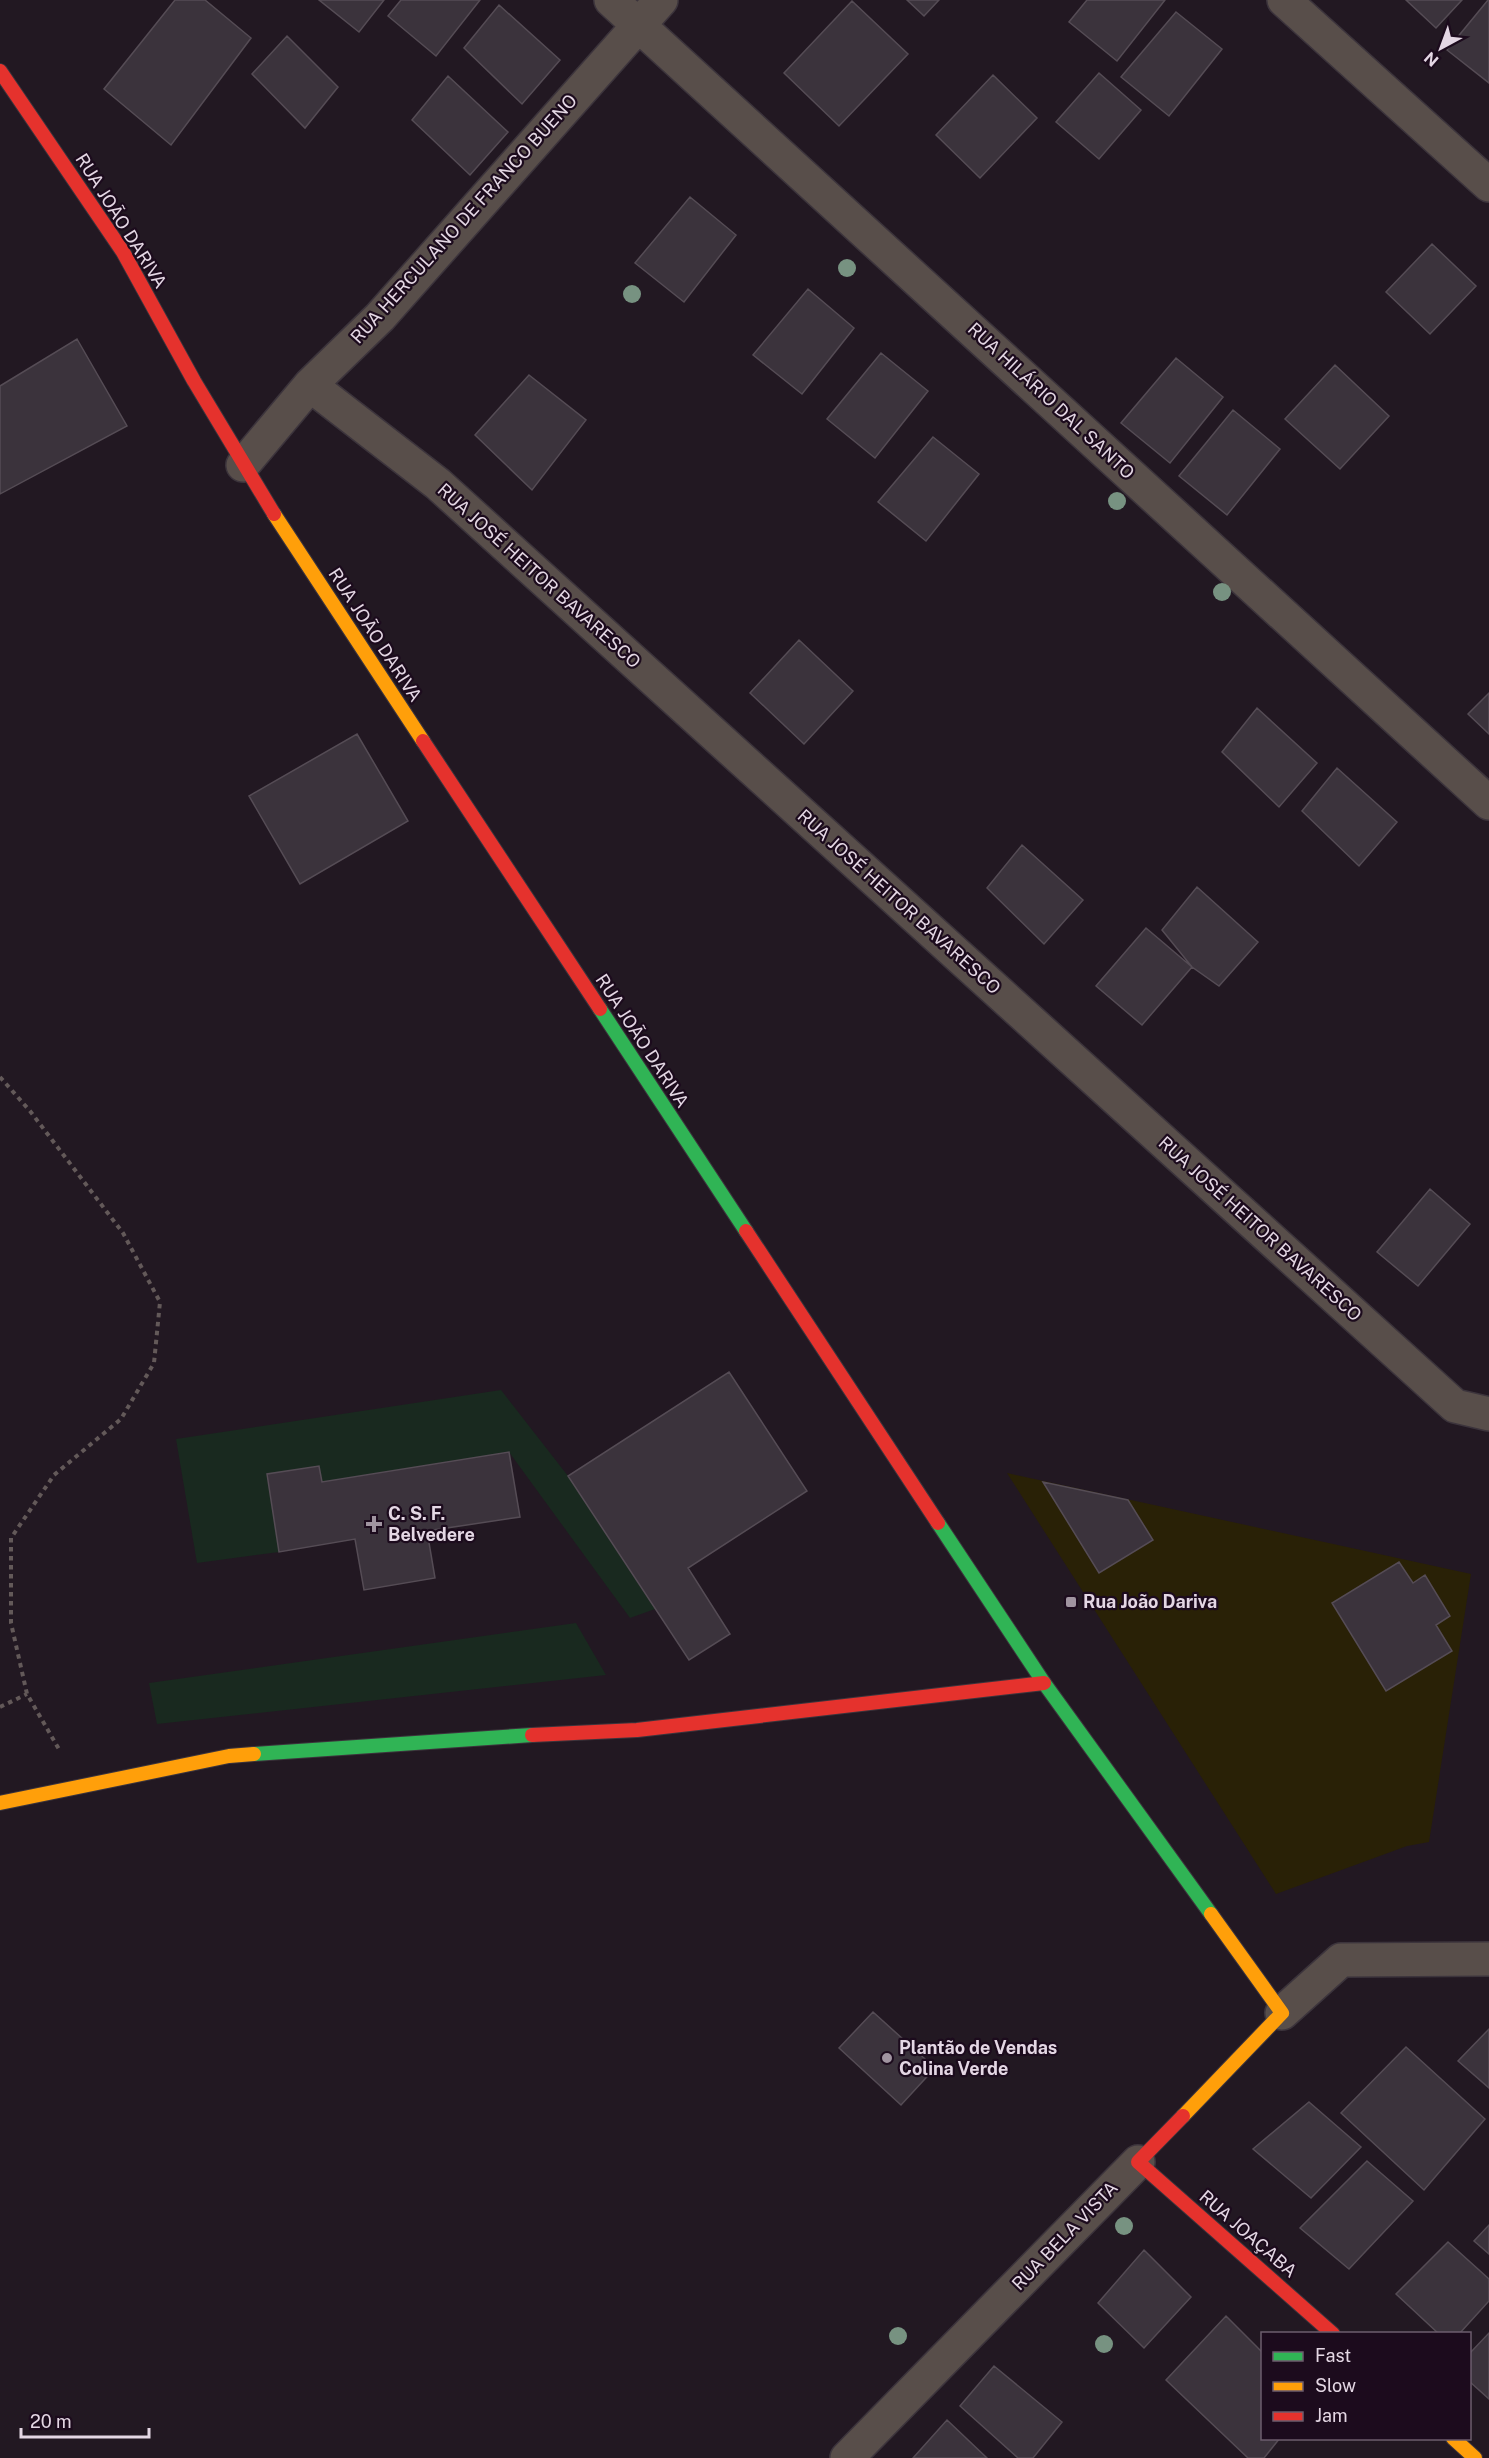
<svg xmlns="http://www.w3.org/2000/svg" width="1489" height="2458" font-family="'Public Sans',sans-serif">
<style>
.green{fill:#19291f}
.sand{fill:#292106}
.building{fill:#3b333c;stroke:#554c55;stroke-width:1.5}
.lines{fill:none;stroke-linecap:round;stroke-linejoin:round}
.street-casing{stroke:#3c343c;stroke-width:36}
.fast-casing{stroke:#3c343c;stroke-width:16}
.slow-casing{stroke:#3c343c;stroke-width:16}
.jam-casing{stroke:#3c343c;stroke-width:16}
.path{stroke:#635959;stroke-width:4;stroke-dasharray:4.5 4.5;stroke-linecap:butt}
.street{stroke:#584e4a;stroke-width:33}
.fast{stroke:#30b455;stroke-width:14}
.slow{stroke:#ff9f0a;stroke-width:14}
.jam{stroke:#e5322d;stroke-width:14}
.tree{fill:#779281}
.poi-dot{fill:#a094a0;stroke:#1c0b1d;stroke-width:2}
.labels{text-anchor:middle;stroke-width:4.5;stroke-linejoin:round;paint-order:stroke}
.street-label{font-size:18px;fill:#e4d7e4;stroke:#1c0b1d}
.poi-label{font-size:18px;font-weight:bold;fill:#e4d7e4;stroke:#1c0b1d;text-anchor:start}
</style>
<rect width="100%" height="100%" fill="#221822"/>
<!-- green -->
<path class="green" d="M 501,1390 L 568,1476 L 655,1609 L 630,1618 L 509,1452 L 322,1482 L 319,1466 L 267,1474 L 279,1552 L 197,1563 L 176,1439 Z
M 576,1623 L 606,1675 L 157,1724 L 149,1683 Z"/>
<!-- sand -->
<path class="sand" d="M 1007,1473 L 1471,1574 L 1429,1842 L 1407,1846 L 1276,1894 Z"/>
<!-- building -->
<path class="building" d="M 175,0 L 205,0 L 251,38 L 171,145 L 104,89 Z
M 319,0 L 384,0 L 359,32 Z
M 401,0 L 480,0 L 436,56 L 388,16 Z
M 907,0 L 939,0 L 924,16 Z
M 1087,0 L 1165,0 L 1117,61 L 1069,22 Z
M 1406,0 L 1462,0 L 1436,28 Z
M 1488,0 L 1489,0 L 1489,83 L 1447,50 Z
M 852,1 L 908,54 L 839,126 L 784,73 Z
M 499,5 L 560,60 L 522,104 L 464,48 Z
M 1176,12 L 1222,49 L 1169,116 L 1121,77 Z
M 287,36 L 338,87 L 305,128 L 252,74 Z
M 1099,73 L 1141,110 L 1099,159 L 1056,122 Z
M 993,75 L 1037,118 L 980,178 L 936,135 Z
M 448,76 L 508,132 L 470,175 L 412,120 Z
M 690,197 L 736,235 L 684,302 L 635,263 Z
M 1432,244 L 1476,286 L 1430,334 L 1386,292 Z
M 808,289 L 854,328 L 802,394 L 753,355 Z
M 77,339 L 127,426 L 0,494 L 0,386 Z
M 881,353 L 928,391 L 875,458 L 827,419 Z
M 1176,358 L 1223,397 L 1170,463 L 1121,423 Z
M 1335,365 L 1389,416 L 1340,469 L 1285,419 Z
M 529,375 L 586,420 L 532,490 L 475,435 Z
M 1233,410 L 1280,449 L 1227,515 L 1179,476 Z
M 933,437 L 979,474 L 926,541 L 878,502 Z
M 799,640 L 853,691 L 804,744 L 750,693 Z
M 1489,693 L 1489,734 L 1468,714 Z
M 1257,708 L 1317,763 L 1279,807 L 1222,752 Z
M 357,734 L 408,821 L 300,884 L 249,796 Z
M 1337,768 L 1397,822 L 1359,866 L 1302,811 Z
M 1022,845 L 1083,900 L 1044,944 L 987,888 Z
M 1197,887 L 1258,942 L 1219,986 L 1192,967 L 1162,930 Z
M 1146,928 L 1192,967 L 1142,1025 L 1096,986 Z
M 1430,1189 L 1470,1224 L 1418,1286 L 1377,1252 Z
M 729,1372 L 807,1491 L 688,1568 L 730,1634 L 689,1660 L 568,1476 Z
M 509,1452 L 520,1517 L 427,1531 L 435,1578 L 364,1590 L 355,1539 L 279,1552 L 267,1474 L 319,1466 L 322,1482 Z
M 1043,1482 L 1128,1500 L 1153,1540 L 1099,1573 Z
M 1399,1562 L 1413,1583 L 1425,1575 L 1450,1616 L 1436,1625 L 1452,1651 L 1386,1691 L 1332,1603 Z
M 873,2012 L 935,2068 L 901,2105 L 839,2048 Z
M 1489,2029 L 1489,2088 L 1458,2061 Z
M 1406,2047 L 1485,2119 L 1424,2190 L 1341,2113 Z
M 1309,2102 L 1361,2147 L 1311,2198 L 1253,2149 Z
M 1367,2161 L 1413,2201 L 1349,2269 L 1300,2228 Z
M 1489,2225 L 1489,2254 L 1474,2241 Z
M 1448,2242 L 1489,2279 L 1489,2301 L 1459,2334 L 1439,2334 L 1396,2294 Z
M 1144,2250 L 1191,2297 L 1144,2348 L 1098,2303 Z
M 1226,2316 L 1262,2352 L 1262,2438 L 1280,2438 L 1264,2458 L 1248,2458 L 1166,2380 Z
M 1489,2333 L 1489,2399 L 1470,2382 L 1470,2353 Z
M 994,2366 L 1062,2422 L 1033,2458 L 1018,2458 L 960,2406 Z
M 947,2420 L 987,2458 L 913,2458 Z"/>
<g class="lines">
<defs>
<path id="street" d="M 611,0 L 1489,803
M 1284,0 L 1489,185
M 310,385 L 438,484 L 1455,1406 L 1489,1414
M 243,465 L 310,385 L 380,317 L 661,0
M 1282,2013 L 1341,1960 L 1489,1959
M 847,2458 L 1138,2162"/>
<path id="fast" d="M 600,1009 L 746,1231
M 938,1523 L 1044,1683 L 1211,1914
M 254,1754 L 532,1735"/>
<path id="slow" d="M 274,514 L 423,741
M 0,1803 L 229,1756 L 254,1754
M 1183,2116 L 1282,2013 L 1211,1914
M 1453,2438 L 1475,2458"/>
<path id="jam" d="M 0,71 L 123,252 L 194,381 L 274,514
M 423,741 L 600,1009
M 746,1231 L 938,1523
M 532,1735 L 637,1730 L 1044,1683
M 1183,2116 L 1138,2162 L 1333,2334"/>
</defs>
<!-- street casing -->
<use href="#street" class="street-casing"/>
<!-- fast casing -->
<use href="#fast" class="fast-casing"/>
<!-- slow casing -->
<use href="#slow" class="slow-casing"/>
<!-- jam casing -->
<use href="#jam" class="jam-casing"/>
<!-- path -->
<path class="path" d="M 0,1077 L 30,1111 L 123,1233 L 160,1302 L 154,1363 L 121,1419 L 54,1475 L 11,1538 L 11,1623 L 27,1694 L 60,1751
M 0,1707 L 27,1694"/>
<!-- street -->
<use href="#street" class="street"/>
<!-- fast -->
<use href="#fast" class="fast"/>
<!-- slow -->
<use href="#slow" class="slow"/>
<!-- jam -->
<use href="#jam" class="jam"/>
</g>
<!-- trees -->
<g class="tree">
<circle cx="847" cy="268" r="9"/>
<circle cx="632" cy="294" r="9"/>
<circle cx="1117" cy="501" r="9"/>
<circle cx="1222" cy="592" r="9"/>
<circle cx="1124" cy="2226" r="9"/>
<circle cx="898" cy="2336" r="9"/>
<circle cx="1104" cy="2344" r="9"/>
</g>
<!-- markers -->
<g class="poi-dot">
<path d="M371 1515h6v6h6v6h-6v6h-6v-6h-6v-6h6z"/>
<rect x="1065" y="1596" width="12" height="12" rx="3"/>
<circle cx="887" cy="2058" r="6"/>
</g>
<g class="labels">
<!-- street labels -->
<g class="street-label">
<text transform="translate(464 219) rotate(-48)" y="6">RUA HERCULANO DE FRANCO BUENO</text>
<text transform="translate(121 221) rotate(58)" y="6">RUA JOÃO DARIVA</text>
<text transform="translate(1051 401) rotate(43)" y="6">RUA HILÁRIO DAL SANTO</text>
<text transform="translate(539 576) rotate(42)" y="6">RUA JOSÉ HEITOR BAVARESCO</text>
<text transform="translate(375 635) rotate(57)" y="6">RUA JOÃO DARIVA</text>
<text transform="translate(899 902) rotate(42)" y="6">RUA JOSÉ HEITOR BAVARESCO</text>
<text transform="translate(642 1041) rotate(57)" y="6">RUA JOÃO DARIVA</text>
<text transform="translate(1260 1229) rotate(42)" y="6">RUA JOSÉ HEITOR BAVARESCO</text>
<text transform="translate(1248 2234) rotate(41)" y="6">RUA JOAÇABA</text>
<text transform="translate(1065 2236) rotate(-46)" y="6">RUA BELA VISTA</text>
</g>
<!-- poi labels -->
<g class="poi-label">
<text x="388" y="1520">C. S. F.<tspan x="388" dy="21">Belvedere</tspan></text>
<text x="1083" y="1608">Rua João Dariva</text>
<text x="899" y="2054">Plantão de Vendas<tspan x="899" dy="21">Colina Verde</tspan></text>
</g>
</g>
<!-- legend -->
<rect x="1261" y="2332" width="210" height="108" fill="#1c0b1d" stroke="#6c5d6d" stroke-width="1.5"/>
<rect x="1273" y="2352" width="30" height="9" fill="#30b455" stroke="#6c5d6d" stroke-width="1.5"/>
<text x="1315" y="2362" font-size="18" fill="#e4d7e4">Fast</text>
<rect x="1273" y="2382" width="30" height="9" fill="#ff9f0a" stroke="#6c5d6d" stroke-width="1.5"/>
<text x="1315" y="2392" font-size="18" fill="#e4d7e4">Slow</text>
<rect x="1273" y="2412" width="30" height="9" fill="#e5322d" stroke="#6c5d6d" stroke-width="1.5"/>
<text x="1315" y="2422" font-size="18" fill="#e4d7e4">Jam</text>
<!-- north arrow -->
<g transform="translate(1441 48) rotate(221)" stroke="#1c0b1d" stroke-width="4.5" paint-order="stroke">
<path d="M0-4.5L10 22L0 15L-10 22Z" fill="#e4d7e4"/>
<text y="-9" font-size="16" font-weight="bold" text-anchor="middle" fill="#e4d7e4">N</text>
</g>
<!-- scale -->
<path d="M21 2428v9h128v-9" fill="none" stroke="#e4d7e4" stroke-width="3"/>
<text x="30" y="2428" font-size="18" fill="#e4d7e4" stroke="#1c0b1d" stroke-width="4.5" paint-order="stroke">20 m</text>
</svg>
